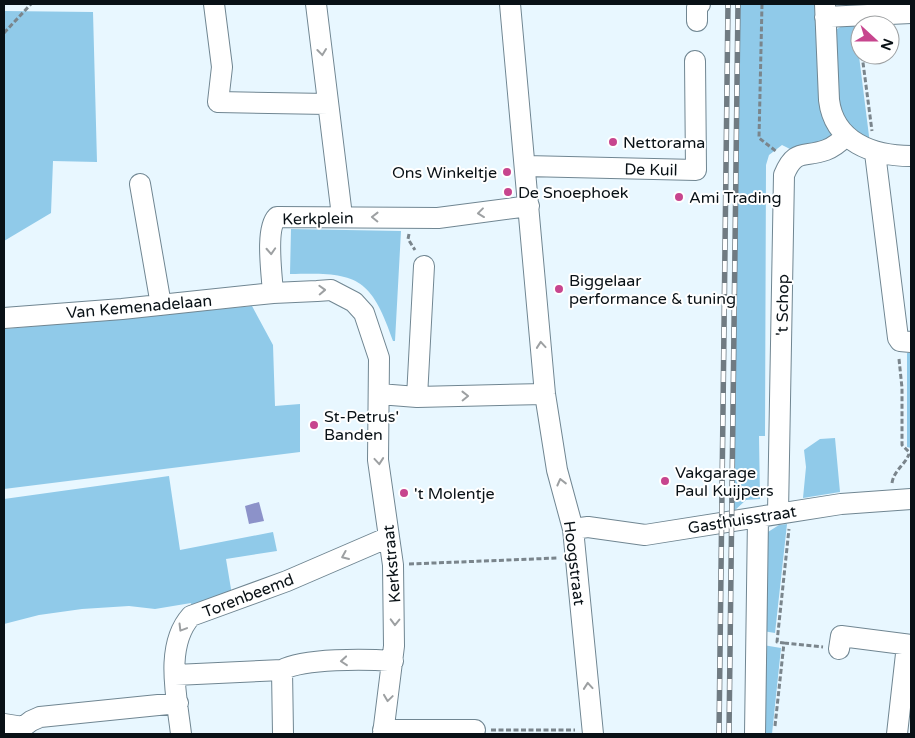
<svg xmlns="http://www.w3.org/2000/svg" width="915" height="738" font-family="'Varela Round',sans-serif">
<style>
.green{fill:#90cae9}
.water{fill:#8c92c9}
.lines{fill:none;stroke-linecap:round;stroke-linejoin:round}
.minor-casing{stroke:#708692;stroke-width:22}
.path{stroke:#7a858c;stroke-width:3;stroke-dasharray:5 2.5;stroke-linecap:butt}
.minor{stroke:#fff;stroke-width:20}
.rail-casing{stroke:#707b82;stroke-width:5.5}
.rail{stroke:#fff;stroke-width:4;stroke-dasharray:11;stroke-linecap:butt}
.oneway{stroke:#9da0a2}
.poi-dot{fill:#c7458e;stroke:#fff;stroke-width:2}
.labels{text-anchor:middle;stroke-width:4;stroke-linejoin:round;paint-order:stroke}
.poi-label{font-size:16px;fill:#091116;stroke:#fff;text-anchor:start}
.street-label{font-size:16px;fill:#091116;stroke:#fff}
</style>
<rect width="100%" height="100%" fill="#e8f7ff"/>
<!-- green -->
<path class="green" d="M 736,4 L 822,4 L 845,145 L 792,150 L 782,145 L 769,155 L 766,165 L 765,436 L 759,436 L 760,499 L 746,500 L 734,511 Z
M 4,11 L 93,12 L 97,162 L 53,161 L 51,213 L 4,241 Z
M 855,24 L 870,144 L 859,138 L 838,111 L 835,30 L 844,25 Z
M 291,229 L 401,231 L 395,341 L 393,341 C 371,276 356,272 290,274 Z
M 252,306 L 273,345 L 275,406 L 300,404 L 300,452 L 4,489 L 4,329 Z
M 907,353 L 911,353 L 911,448 L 907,447 Z
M 835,438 L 840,492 L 803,498 L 806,467 L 804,450 L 820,439 Z
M 169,476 L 180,550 L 273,532 L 277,551 L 226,559 L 232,595 L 193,610 L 191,603 L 155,609 L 129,606 L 82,609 L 39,615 L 4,624 L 4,499 Z
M 787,524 L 775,633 L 763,631 L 768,532 L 779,525 Z
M 763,645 L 781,648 L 772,734 L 762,734 Z"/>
<!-- water -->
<path class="water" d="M 259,502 L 264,521 L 249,524 L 245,506 Z"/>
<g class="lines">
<defs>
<path id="minor" d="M 214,4 L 222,67 L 218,102 L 328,104
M 316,4 L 342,216
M 510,4 L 545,394 L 557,470 L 573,529 L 593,734
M 825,4 L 829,100 C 834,142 873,156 911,156
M 825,17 L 911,13
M 697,21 L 697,7 L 700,4
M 875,153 L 898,338 L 900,341 L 911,342
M 526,166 L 696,170 L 695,61
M 140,184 L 161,305
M 273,293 C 272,275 265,229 277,217 L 438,218 L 529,206
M 4,318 L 122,309 L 273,293 L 317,291 L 331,290 L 354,302 L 364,313 L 379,358 L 378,460 L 393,565 L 394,646 L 383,734
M 379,394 L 417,397 L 545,394
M 417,397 L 424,266
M 778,513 L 784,175 C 795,148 804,158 826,150 C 834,147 840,142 846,136
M 573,529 L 588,527 L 645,535 L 841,504 L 911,499
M 839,649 L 841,636 L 911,645
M 282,670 L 283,734
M 175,675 L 282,670 C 304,658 366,659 393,661
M 4,724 L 23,727 L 31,721 L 40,717 L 178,703
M 383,730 L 475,730
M 181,734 C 177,698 164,646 191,616 L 287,581 L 389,537
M 755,734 L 758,517
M 897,734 L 907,645"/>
</defs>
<!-- minor casing -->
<use href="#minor" class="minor-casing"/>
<!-- path -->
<path class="path" d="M 762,4 L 759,138 L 777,152
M 4,33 L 31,4
M 862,55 L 872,131
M 409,234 L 408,239 L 415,250
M 899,359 L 902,388 L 902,445 L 911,454
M 892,483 C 894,470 905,465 909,454
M 409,564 L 558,558
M 784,643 L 823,647
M 775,726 L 784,643 L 777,642 L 789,529
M 491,730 L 575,730"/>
<!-- minor -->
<use href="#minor" class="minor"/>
<defs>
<path id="rail" d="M 719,734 L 728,4
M 729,734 L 738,4"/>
</defs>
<!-- rail casing -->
<use href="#rail" class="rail-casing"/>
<!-- rail -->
<use href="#rail" class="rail"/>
</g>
<!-- one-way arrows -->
<defs><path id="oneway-chevron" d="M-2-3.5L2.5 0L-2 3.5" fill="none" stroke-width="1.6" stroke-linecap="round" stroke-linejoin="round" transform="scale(1.25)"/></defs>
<g class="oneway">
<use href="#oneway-chevron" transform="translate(322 52) rotate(83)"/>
<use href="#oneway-chevron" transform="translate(481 213) rotate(173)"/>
<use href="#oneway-chevron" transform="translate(375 217) rotate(-179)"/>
<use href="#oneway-chevron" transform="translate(271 251) rotate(87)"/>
<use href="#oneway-chevron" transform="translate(322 290) rotate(-2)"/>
<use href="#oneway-chevron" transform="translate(541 345) rotate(-95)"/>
<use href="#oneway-chevron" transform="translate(465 396) rotate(-1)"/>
<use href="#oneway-chevron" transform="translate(379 461) rotate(85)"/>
<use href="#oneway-chevron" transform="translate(561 482) rotate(-104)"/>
<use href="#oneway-chevron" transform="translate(345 556) rotate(157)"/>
<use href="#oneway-chevron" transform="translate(395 622) rotate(91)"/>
<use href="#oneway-chevron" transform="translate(182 628) rotate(121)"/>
<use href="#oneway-chevron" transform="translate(344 661) rotate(175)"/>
<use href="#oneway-chevron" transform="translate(588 686) rotate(-95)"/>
<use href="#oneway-chevron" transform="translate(388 698) rotate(98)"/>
</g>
<!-- markers -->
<g class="poi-dot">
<circle cx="613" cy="142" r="5"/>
<circle cx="507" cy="172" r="5"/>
<circle cx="508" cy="192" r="5"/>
<circle cx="679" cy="197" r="5"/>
<circle cx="559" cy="289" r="5"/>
<circle cx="314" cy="425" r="5"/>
<circle cx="665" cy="481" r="5"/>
<circle cx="404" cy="493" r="5"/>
</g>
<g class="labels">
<!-- poi labels -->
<g class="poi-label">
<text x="623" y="148">Nettorama</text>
<text x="497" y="178" text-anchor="end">Ons Winkeltje</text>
<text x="518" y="198">De Snoephoek</text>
<text x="689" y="203">Ami Trading</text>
<text x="569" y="286">Biggelaar<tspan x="569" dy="18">performance &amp; tuning</tspan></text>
<text x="324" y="422">St-Petrus'<tspan x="324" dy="18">Banden</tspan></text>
<text x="675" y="478">Vakgarage<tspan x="675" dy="18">Paul Kuijpers</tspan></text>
<text x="414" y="499">'t Molentje</text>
</g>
<!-- street labels -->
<g class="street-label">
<text transform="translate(651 169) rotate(1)" y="6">De Kuil</text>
<text transform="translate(318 218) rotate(-1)" y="6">Kerkplein</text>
<text transform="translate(782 305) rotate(-89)" y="6">'t Schop</text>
<text transform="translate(139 306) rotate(-5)" y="6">Van Kemenadelaan</text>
<text transform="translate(742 519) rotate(-9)" y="6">Gasthuisstraat</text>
<text transform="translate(575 563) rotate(83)" y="6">Hoogstraat</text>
<text transform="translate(391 564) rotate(-95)" y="6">Kerkstraat</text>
<text transform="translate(248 595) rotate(-21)" y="6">Torenbeemd</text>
</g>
</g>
<!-- border -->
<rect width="915" height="738" fill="none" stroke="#091116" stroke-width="10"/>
<!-- north arrow -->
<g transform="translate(875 40) rotate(111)"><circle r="24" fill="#ffffff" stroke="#9da0a2"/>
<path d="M0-4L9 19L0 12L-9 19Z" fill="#c7458e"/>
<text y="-8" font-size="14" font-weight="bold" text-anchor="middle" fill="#091116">N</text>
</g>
</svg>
